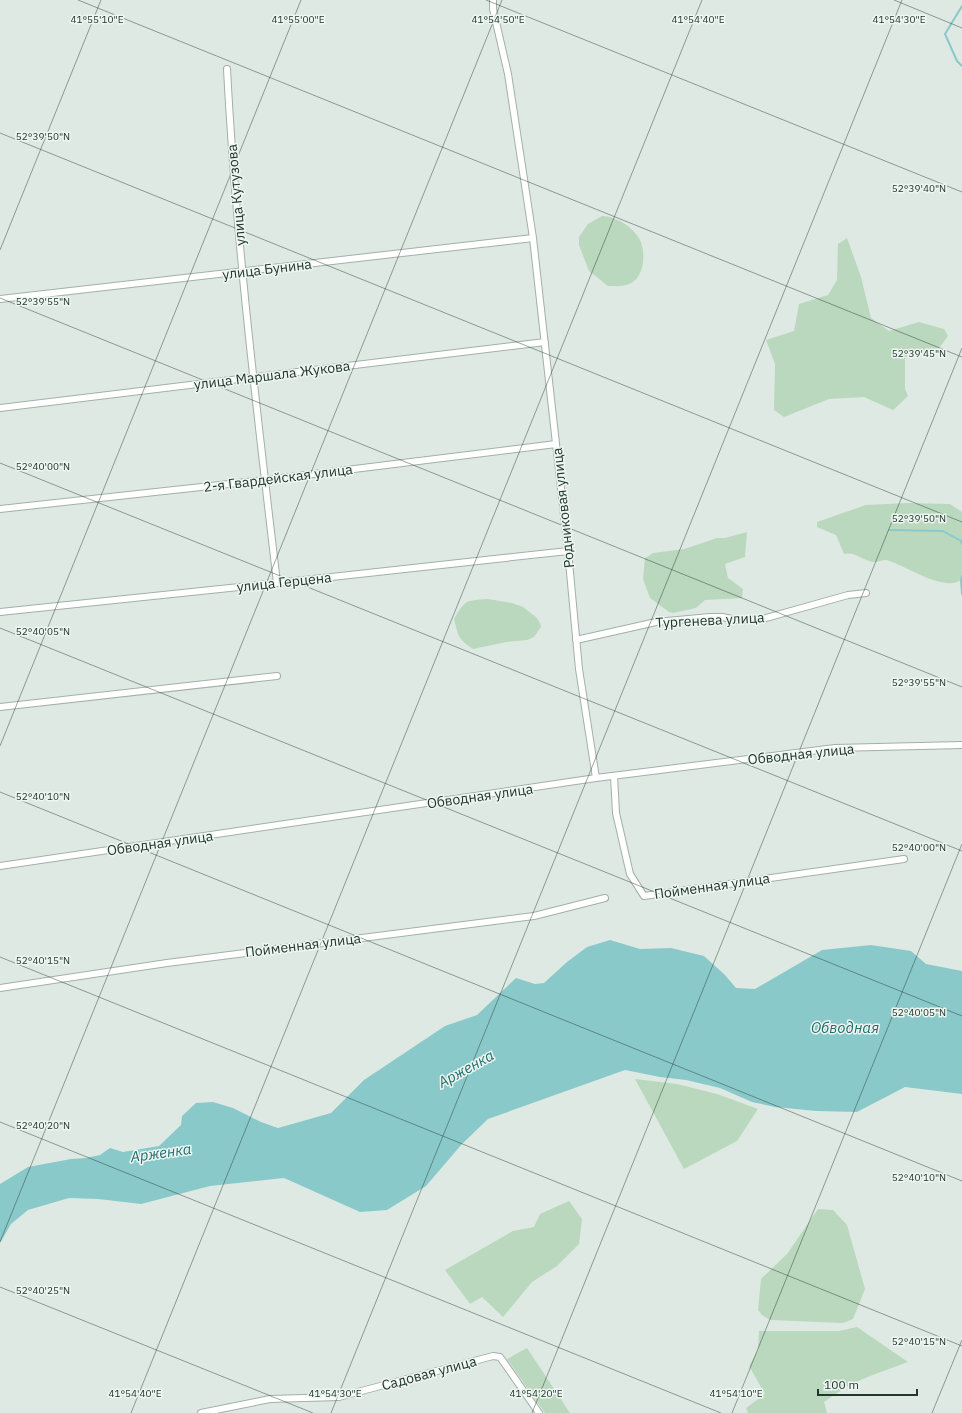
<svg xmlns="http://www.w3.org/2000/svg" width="962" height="1413" font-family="'IBM Plex Sans',sans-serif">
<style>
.green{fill:#b9d8bd}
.water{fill:#8ac9ca}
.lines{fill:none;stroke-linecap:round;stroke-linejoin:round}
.stream{stroke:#8ac9ca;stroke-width:2}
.street-casing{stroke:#a2b0a9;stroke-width:8}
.street{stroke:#fff;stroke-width:6}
.ticks{fill:none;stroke:#21372e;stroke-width:1;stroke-opacity:0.45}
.labels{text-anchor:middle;stroke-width:3;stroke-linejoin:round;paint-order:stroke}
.street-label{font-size:14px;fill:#21372e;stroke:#eef6f1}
.water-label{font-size:15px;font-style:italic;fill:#216c6d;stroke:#eef6f1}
.ticks-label{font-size:10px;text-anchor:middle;fill:#21372e;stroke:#eef6f1;stroke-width:3;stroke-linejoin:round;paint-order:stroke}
</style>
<rect width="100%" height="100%" fill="#dfe9e3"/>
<!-- green -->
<path class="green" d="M 602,216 C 616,216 633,227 640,240 C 646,253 645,278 629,284 C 623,287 615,286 608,286 L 589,271 L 579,245 L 579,237 L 588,224 Z
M 847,238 L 861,277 L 871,318 L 889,331 L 919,322 L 944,329 L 948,336 L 939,348 L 905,357 L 905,389 L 908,396 L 893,410 L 864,397 L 829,399 L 784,417 L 774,410 L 775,364 L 766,340 L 794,331 L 799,304 L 828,295 L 837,280 L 838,244 Z
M 907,503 L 950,504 L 962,512 L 962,579 C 945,594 904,564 886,560 C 882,560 878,562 874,562 C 863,561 855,551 844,554 L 836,535 L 817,527 L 817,522 L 866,505 Z
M 747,532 L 745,557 L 725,564 L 728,578 L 743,589 L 742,598 L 705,600 L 696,608 L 673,613 L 669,612 L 650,598 L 643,579 L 645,558 L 653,553 L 684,549 L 717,538 L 725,538 Z
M 488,599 L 512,603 L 523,607 L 536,617 L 540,623 L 541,627 L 534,637 L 527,640 L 506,642 L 473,649 C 457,638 459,637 454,619 C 466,599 465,601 488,599 Z
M 635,1079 L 677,1084 L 717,1094 L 758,1109 L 737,1141 L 684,1169 Z
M 569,1201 L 582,1219 L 579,1244 L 557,1266 L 532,1282 L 503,1317 L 482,1297 L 470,1304 L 445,1270 L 513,1231 L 534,1227 L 540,1214 Z
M 818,1209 L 833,1210 L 847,1225 L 865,1289 L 853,1319 L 843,1323 L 770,1320 L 762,1315 L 758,1310 L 761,1279 L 787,1254 Z
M 857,1327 L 908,1362 L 870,1376 L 849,1385 L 824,1402 L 827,1413 L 748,1413 L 746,1408 L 765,1394 L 749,1366 L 758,1350 L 759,1331 L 839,1331 Z
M 527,1348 L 570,1413 L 545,1413 L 507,1359 Z"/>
<!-- water -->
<path class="water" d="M 610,940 L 640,949 L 671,948 L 704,956 L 725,975 L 736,988 L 755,989 L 822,950 L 871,945 L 911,951 L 926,964 L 962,971 L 962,1094 L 905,1087 L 857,1112 L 816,1111 L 775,1107 L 752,1102 L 720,1088 L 686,1080 L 660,1077 L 625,1070 L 488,1119 L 462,1144 L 426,1186 L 387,1210 L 360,1212 L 284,1178 L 210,1186 L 141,1204 L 98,1199 L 69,1198 L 28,1210 L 11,1224 L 0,1243 L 0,1184 L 28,1167 L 71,1159 L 86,1158 L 100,1155 L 110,1148 L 123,1152 L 159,1146 L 181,1125 L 182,1116 L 196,1103 L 213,1102 L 233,1108 L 261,1122 L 278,1128 L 331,1113 L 364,1080 L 445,1026 L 477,1015 L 516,978 L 535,984 L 544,983 L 567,962 L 587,947 Z"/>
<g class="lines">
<!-- stream -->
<path class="stream" d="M 962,6 L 945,34 L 957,61 L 962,66
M 889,530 L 943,531 L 961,541 L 962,544
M 962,576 L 961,580 L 962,594"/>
<defs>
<path id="street" d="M 493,0 L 493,9 L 508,74 L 533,238 L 568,551 L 579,669 L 596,778
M 227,69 C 236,241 257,412 277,583
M 0,299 L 533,238
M 0,408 L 545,342
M 0,509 L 265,480 L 556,444
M 0,612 L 277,583 L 568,551
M 576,640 L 656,622 L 710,617 L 722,617 L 737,620 L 759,620 L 848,595 L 866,593
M 0,707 L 277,676
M 614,776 L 616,813 L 630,874 L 644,896 L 904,859
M 0,866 L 596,778 L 835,748 L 962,745
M 0,988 L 167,963 L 534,916 L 605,898
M 201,1413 L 270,1399 L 339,1397 L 493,1356 L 500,1357 L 539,1413"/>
</defs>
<!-- street casing -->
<use href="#street" class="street-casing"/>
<!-- street -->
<use href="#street" class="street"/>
</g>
<!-- ticks -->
<path class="ticks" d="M 78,0 L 962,357M 486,0 L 962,192M 894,0 L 962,28M 0,133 L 962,522M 0,250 L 101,0M 0,298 L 962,687M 0,463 L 962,851M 0,628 L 962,1016M 0,746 L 301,0M 0,792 L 962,1181M 0,957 L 962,1346M 0,1122 L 721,1413M 0,1242 L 502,0M 0,1287 L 313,1413M 131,1413 L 702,0M 331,1413 L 902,0M 532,1413 L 962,348M 732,1413 L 962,844M 932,1413 L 962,1340"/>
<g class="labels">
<!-- street labels -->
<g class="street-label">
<text transform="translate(236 195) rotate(-95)" y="5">улица Кутузова</text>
<text transform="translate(267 269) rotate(-7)" y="5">улица Бунина</text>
<text transform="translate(272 375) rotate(-7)" y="5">улица Маршала Жукова</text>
<text transform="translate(278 478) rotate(-7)" y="5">2-я Гвардейская улица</text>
<text transform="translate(563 508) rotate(-96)" y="5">Родниковая улица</text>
<text transform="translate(284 582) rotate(-6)" y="5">улица Герцена</text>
<text transform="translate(710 620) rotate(-3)" y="5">Тургенева улица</text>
<text transform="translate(801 754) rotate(-6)" y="5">Обводная улица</text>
<text transform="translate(480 796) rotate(-8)" y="5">Обводная улица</text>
<text transform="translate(160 843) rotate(-8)" y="5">Обводная улица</text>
<text transform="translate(712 886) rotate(-8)" y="5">Пойменная улица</text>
<text transform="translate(303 945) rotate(-7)" y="5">Пойменная улица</text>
<text transform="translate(429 1373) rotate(-15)" y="5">Садовая улица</text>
</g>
<!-- water labels -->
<g class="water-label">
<text x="845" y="1033">Обводная</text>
<text transform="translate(466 1069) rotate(-29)" y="5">Арженка</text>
<text transform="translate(161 1153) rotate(-8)" y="5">Арженка</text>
</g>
</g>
<g class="ticks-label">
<text x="698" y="23">41°54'40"E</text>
<text x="899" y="23">41°54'30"E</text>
<text x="97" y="23">41°55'10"E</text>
<text x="298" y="23">41°55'00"E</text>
<text x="498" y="23">41°54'50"E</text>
<text x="43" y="140">52°39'50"N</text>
<text x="919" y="192">52°39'40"N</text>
<text x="43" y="305">52°39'55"N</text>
<text x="919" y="357">52°39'45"N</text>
<text x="43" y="470">52°40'00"N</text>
<text x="919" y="522">52°39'50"N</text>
<text x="43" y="635">52°40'05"N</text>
<text x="919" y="686">52°39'55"N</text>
<text x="43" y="800">52°40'10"N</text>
<text x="919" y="851">52°40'00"N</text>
<text x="43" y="964">52°40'15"N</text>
<text x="919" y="1016">52°40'05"N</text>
<text x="43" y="1129">52°40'20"N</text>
<text x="919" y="1181">52°40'10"N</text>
<text x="43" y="1294">52°40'25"N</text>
<text x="919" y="1345">52°40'15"N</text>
<text x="135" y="1397">41°54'40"E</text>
<text x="335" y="1397">41°54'30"E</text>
<text x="536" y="1397">41°54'20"E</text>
<text x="736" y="1397">41°54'10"E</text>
</g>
<!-- scale -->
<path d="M818 1389v6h99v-6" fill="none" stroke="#21372e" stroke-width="2"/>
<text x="824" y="1389" font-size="12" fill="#21372e" stroke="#eef6f1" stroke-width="3" paint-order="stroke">100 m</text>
</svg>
